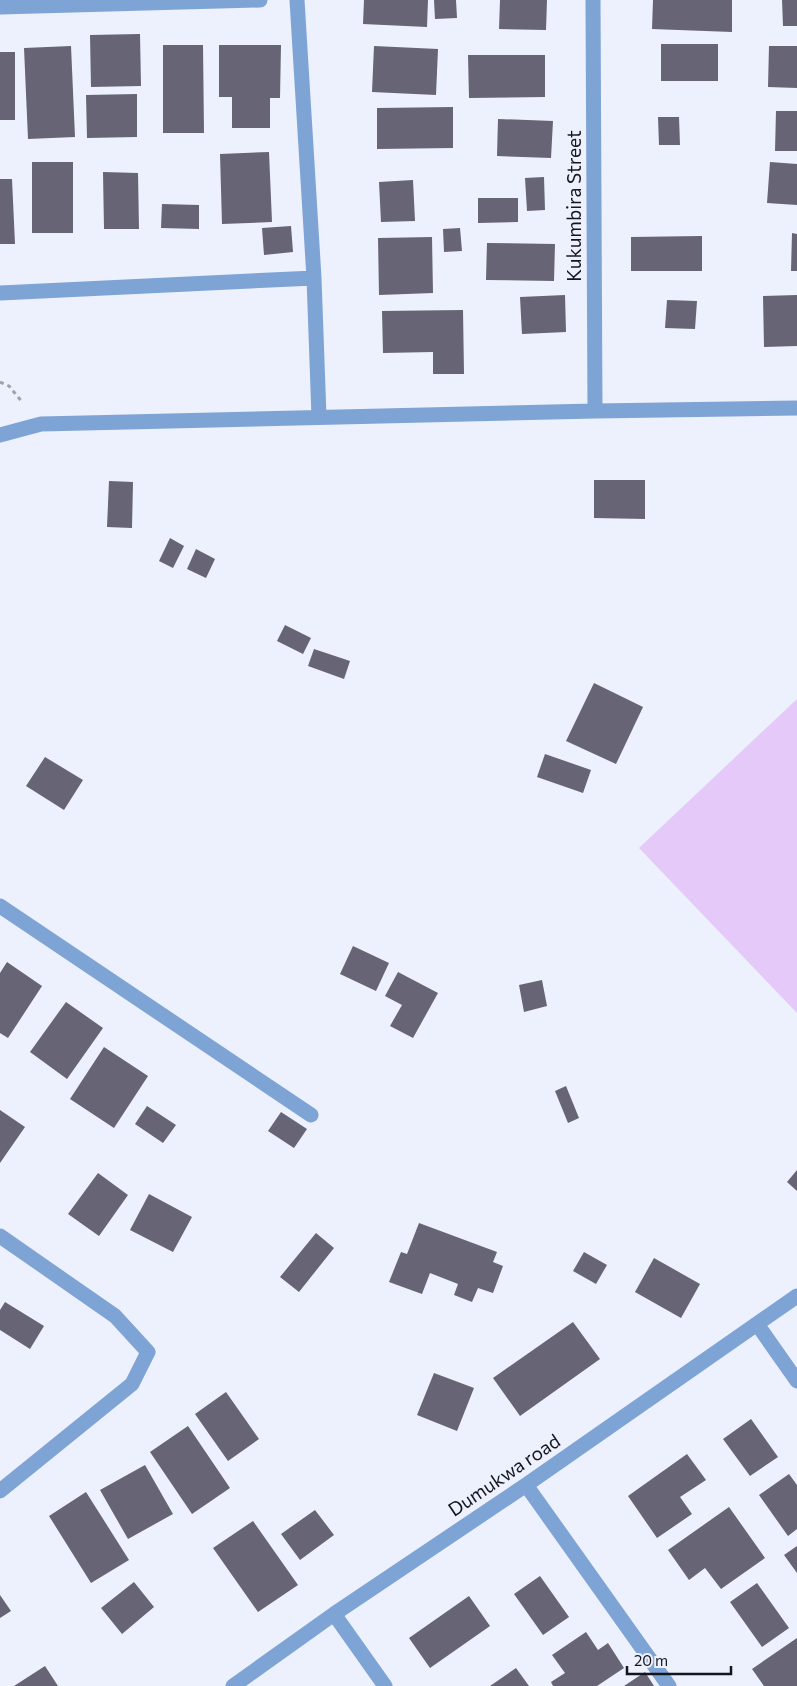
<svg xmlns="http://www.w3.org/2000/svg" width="797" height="1686" font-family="Commissioner,sans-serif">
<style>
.green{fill:#e4c9f9}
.building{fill:#666475}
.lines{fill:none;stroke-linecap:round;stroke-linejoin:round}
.path{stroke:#9fa2ac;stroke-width:3;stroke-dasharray:4 4;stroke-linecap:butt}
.minor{stroke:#7ea3d5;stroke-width:15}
.labels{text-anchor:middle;stroke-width:5;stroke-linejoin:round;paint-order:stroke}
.street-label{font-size:19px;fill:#14161d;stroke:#edf0fd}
</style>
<rect width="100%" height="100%" fill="#edf0fd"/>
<!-- green -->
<path class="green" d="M 797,699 L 797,1013 L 639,848 Z"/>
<!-- building -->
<path class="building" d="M 364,0 L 428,0 L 427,27 L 363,24 Z
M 434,0 L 456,0 L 457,18 L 435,19 Z
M 500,0 L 547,0 L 546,30 L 499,29 Z
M 653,0 L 732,0 L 732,32 L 652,29 Z
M 782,0 L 797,0 L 797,26 L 783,26 Z
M 140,34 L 141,86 L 91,87 L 90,35 Z
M 661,44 L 718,44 L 718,81 L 661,81 Z
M 163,45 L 203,45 L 204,133 L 163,133 Z
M 219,45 L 281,45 L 280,98 L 270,98 L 270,128 L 232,128 L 232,97 L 219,97 Z
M 71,46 L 75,137 L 28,139 L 24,48 Z
M 374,46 L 438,49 L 436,95 L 372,92 Z
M 769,46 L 797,46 L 797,88 L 768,87 Z
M 0,52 L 15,52 L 15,120 L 0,120 Z
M 468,55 L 545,55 L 545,97 L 469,98 Z
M 137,94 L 137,137 L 87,138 L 86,95 Z
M 453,107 L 453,148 L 377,149 L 377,108 Z
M 776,111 L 797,111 L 797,151 L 775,151 Z
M 658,117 L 679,117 L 680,145 L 659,145 Z
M 498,119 L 553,121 L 551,158 L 497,156 Z
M 269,152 L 272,222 L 222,224 L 220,154 Z
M 32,162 L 73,162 L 73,233 L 32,233 Z
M 770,162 L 797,164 L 797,205 L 767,203 Z
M 103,172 L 138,173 L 139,229 L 104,229 Z
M 544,177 L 545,210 L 527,211 L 525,178 Z
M 0,179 L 12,179 L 15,244 L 0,244 Z
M 413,180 L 415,221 L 381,222 L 379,182 Z
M 478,198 L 518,198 L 518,222 L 478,223 Z
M 162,204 L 199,205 L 199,229 L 161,228 Z
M 291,226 L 293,252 L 264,255 L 262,228 Z
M 460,228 L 462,251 L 444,252 L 443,229 Z
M 792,233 L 797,234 L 797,271 L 791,271 Z
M 702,236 L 702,271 L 631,271 L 631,237 Z
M 432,237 L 433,293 L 379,295 L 378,238 Z
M 487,243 L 555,244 L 554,281 L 486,280 Z
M 565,295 L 566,332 L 522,334 L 520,297 Z
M 797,295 L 797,346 L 764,347 L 763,296 Z
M 667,300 L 697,301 L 695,329 L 665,328 Z
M 463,310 L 464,374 L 433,374 L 433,352 L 383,353 L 382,311 Z
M 594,480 L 645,480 L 645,519 L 594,518 Z
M 109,481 L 133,482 L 132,528 L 107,527 Z
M 170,538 L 184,546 L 173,568 L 159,561 Z
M 196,549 L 215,559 L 206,578 L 187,569 Z
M 285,625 L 311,638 L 303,654 L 277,641 Z
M 314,649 L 350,661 L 344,679 L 308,666 Z
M 594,683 L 643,707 L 616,764 L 566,741 Z
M 545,754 L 591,770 L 583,793 L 537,777 Z
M 45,757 L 83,780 L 64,810 L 26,786 Z
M 353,946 L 389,963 L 376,991 L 340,974 Z
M 7,962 L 42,986 L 8,1038 L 0,1033 L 0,973 Z
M 398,972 L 438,993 L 413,1038 L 390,1026 L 402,1005 L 385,996 Z
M 542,980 L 547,1006 L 524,1012 L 519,985 Z
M 66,1002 L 103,1028 L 67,1079 L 30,1052 Z
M 104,1047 L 148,1076 L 114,1128 L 70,1099 Z
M 566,1086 L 579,1118 L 568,1123 L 555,1091 Z
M 147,1106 L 176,1125 L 163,1143 L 135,1124 Z
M 0,1110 L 25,1127 L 0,1163 Z
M 281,1112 L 307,1129 L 294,1148 L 268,1131 Z
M 797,1170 L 797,1191 L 787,1182 Z
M 98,1173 L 128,1195 L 99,1236 L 68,1214 Z
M 149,1194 L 192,1217 L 173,1252 L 130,1230 Z
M 419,1223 L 497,1252 L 493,1262 L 503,1266 L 493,1293 L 478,1288 L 472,1302 L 454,1295 L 458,1284 L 430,1273 L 422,1294 L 389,1282 L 401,1252 L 407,1254 Z
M 316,1233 L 334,1248 L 299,1292 L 280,1277 Z
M 584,1252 L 607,1265 L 596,1284 L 573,1271 Z
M 654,1258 L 700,1284 L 681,1318 L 635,1292 Z
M 5,1302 L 44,1326 L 30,1349 L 0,1330 L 0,1310 Z
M 573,1322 L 600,1359 L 520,1416 L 493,1378 Z
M 434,1373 L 474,1388 L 457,1431 L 417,1415 Z
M 226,1392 L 259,1439 L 228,1461 L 195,1414 Z
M 751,1419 L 778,1457 L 750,1476 L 723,1439 Z
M 188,1426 L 230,1488 L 192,1514 L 150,1452 Z
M 687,1454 L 706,1480 L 680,1497 L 692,1514 L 657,1538 L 628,1496 Z
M 145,1465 L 173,1514 L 128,1539 L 100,1490 Z
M 789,1474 L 797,1485 L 797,1529 L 788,1536 L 759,1495 Z
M 86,1492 L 129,1560 L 91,1583 L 49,1516 Z
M 729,1507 L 765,1558 L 721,1589 L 705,1568 L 689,1580 L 668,1550 Z
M 315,1510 L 334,1535 L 300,1560 L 281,1534 Z
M 253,1521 L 298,1585 L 258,1612 L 213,1548 Z
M 797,1546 L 797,1573 L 784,1555 Z
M 540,1576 L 569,1617 L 543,1635 L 514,1594 Z
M 134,1582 L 154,1607 L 122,1634 L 101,1608 Z
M 757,1583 L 789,1628 L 762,1647 L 730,1602 Z
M 0,1595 L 11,1611 L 0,1618 Z
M 469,1596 L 490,1626 L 430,1668 L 409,1638 Z
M 586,1632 L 598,1650 L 608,1643 L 624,1668 L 597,1686 L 553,1686 L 551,1682 L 565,1673 L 552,1655 Z
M 797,1638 L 797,1686 L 764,1686 L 752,1669 Z
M 45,1666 L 58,1686 L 14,1686 Z
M 516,1668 L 529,1686 L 490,1686 Z
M 645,1672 L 654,1686 L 624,1686 Z"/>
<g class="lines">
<!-- path -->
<path class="path" d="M 0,382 L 9,386 L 23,403"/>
<!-- minor -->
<path class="minor" d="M 297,0 L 314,278 L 319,417
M 593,0 L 595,411
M 0,7 L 260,0
M 0,293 L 314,278
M 0,435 L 41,424 L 595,411 L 797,408
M 0,906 L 311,1115
M 0,1236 L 115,1316 L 148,1352 L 132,1384 L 0,1491
M 757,1324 L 797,1381
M 526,1485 L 669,1686
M 334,1614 L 385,1686
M 233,1686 L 334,1614 L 526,1485 L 797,1296"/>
</g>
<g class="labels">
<!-- street labels -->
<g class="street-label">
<text transform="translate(574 206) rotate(-90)" y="7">Kukumbira Street</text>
<text transform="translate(504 1475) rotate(-34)" y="7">Dumukwa road</text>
</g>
</g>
<!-- scale -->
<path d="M627 1666v8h104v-8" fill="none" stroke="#14161d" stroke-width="2.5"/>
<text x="634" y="1666" font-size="15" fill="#14161d" stroke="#edf0fd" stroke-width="4" paint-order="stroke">20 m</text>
</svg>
